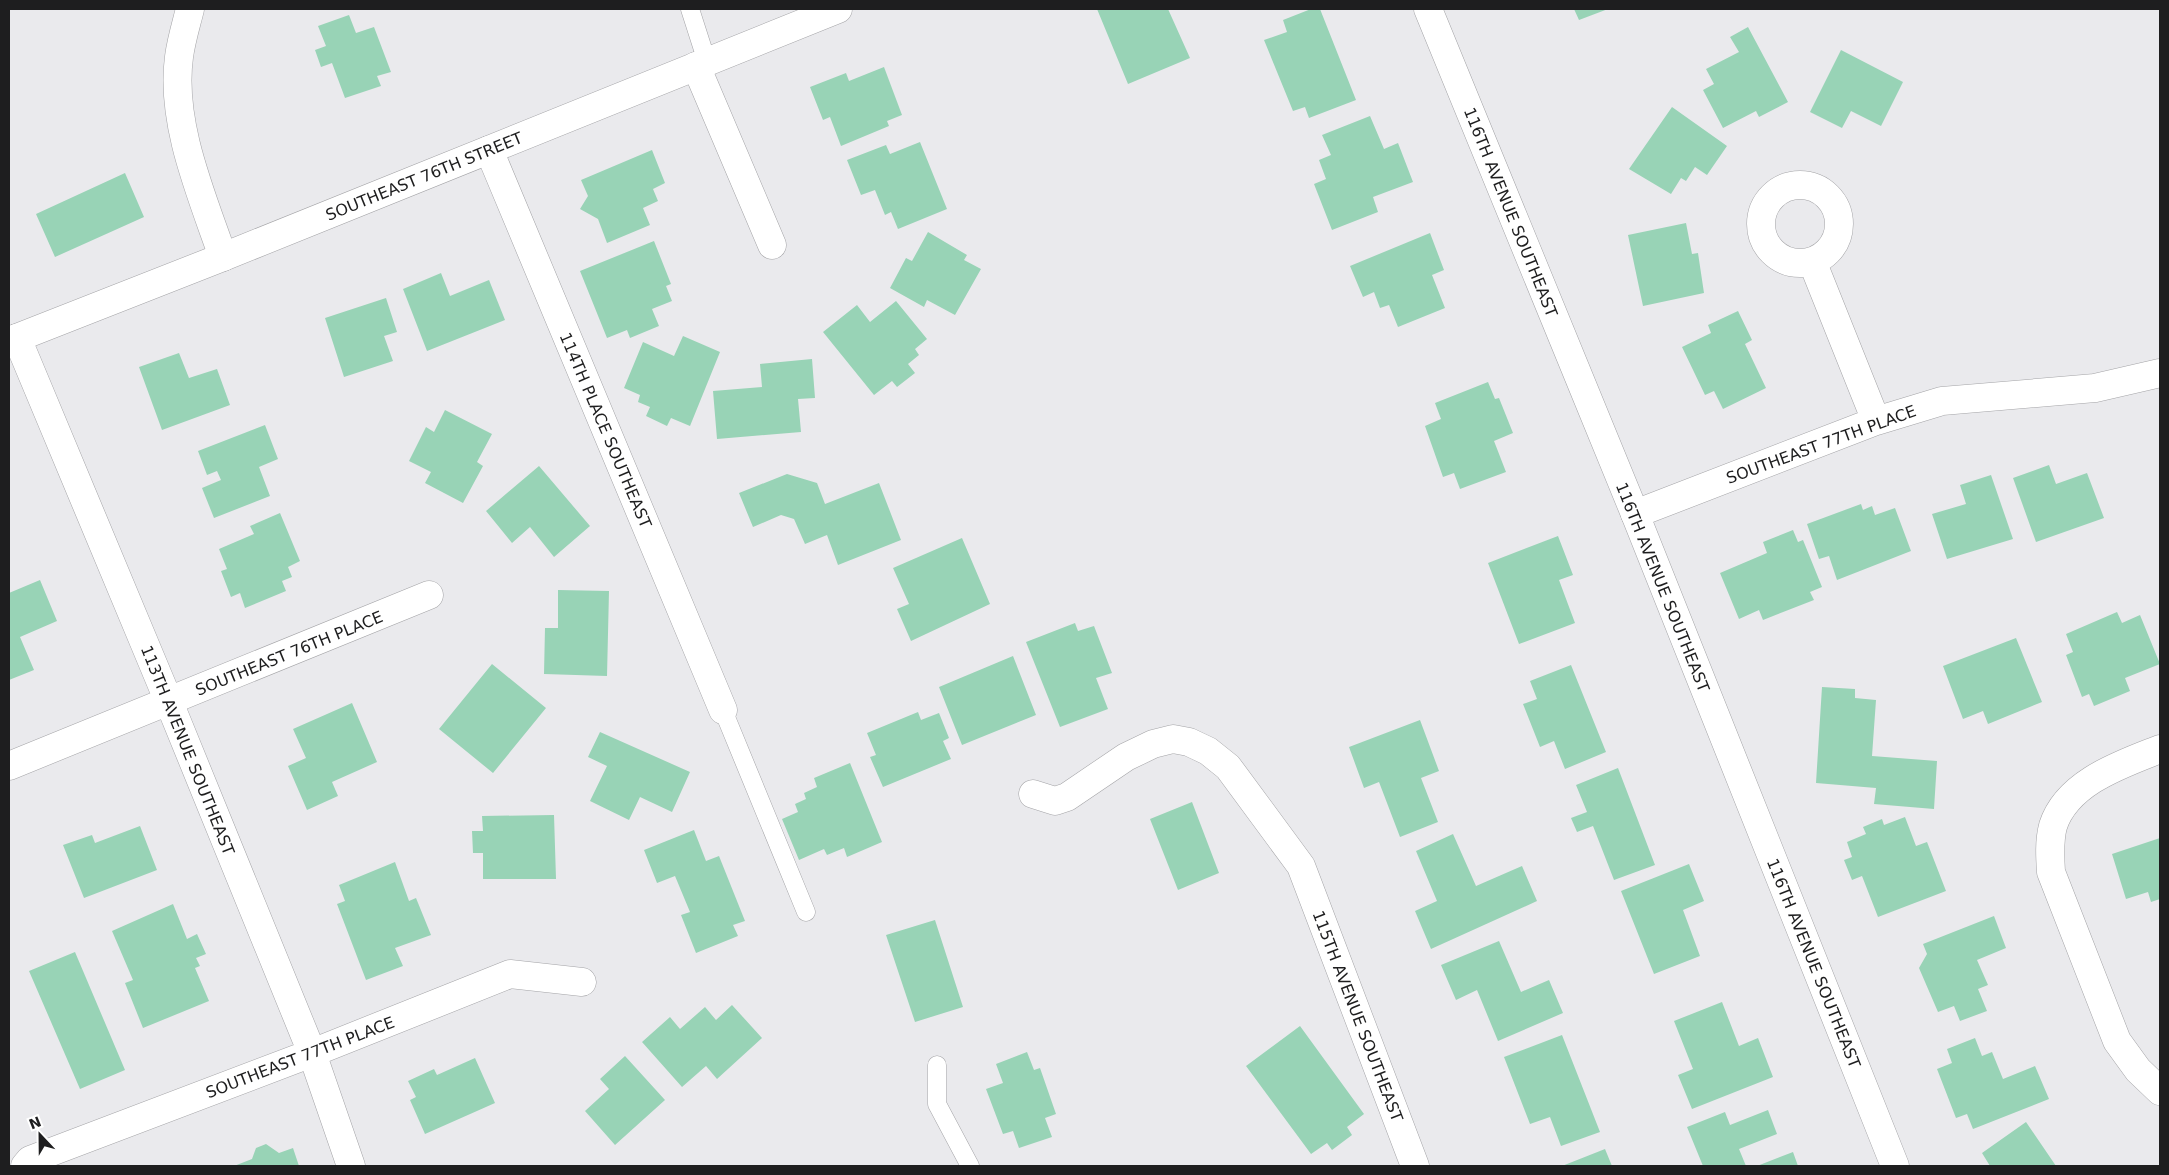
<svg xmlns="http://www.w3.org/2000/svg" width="2169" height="1175" font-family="'DejaVu Sans',sans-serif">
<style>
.building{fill:#98d3b6}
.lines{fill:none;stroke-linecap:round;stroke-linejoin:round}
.lane-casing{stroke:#a4a4a7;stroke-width:19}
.street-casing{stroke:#a4a4a7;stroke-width:29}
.secondary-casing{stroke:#a4a4a7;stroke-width:29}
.lane{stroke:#fff;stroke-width:18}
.street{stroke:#fff;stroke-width:28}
.secondary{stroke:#fff;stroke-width:28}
.labels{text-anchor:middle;stroke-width:5;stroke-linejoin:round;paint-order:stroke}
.street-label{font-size:16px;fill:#1e1e1f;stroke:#fff}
</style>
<rect width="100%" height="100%" fill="#eaeaed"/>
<!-- building -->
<path class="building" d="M 1097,9 L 1168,9 L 1190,58 L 1128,84 Z
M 1311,9 L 1320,9 L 1356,100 L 1309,118 L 1305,107 L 1293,111 L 1264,40 L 1287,32 L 1283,20 Z
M 1574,9 L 1608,9 L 1579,20 Z
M 349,15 L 356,33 L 374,27 L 391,72 L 377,76 L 381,86 L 345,98 L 332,63 L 321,67 L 315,50 L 326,46 L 318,26 Z
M 1748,27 L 1788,102 L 1759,117 L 1756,111 L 1723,128 L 1703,90 L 1714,84 L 1706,69 L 1739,52 L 1730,37 Z
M 1841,50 L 1903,82 L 1881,126 L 1851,111 L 1842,128 L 1810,112 Z
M 884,67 L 902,115 L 887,121 L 889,126 L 841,146 L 830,117 L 823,120 L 810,87 L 846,73 L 849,81 Z
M 1672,107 L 1727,146 L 1707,175 L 1695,167 L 1686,181 L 1681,178 L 1671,194 L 1629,169 Z
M 1370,116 L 1384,149 L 1398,143 L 1413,182 L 1373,197 L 1378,212 L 1332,230 L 1314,184 L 1326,179 L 1319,160 L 1331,155 L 1322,135 Z
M 920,142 L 947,209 L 898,229 L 891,212 L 885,215 L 875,190 L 861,195 L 847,160 L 886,145 L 890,154 Z
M 652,150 L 665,183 L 653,189 L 658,201 L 643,208 L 650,225 L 607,243 L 598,219 L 580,209 L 588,196 L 581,180 Z
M 125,173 L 144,217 L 55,257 L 36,214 Z
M 1686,223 L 1692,254 L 1698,253 L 1704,293 L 1643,306 L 1628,235 Z
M 928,232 L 967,255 L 964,260 L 981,269 L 955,315 L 927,300 L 924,307 L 890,288 L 906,258 L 912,261 Z
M 1430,233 L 1444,270 L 1432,275 L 1445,308 L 1398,327 L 1389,305 L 1380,308 L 1374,292 L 1363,297 L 1350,266 Z
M 654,241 L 671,284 L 666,286 L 672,301 L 652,309 L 659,326 L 630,338 L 627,330 L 607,338 L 580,271 Z
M 441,273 L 450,296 L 489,280 L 505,320 L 427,351 L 403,289 Z
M 386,298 L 397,332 L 384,336 L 393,361 L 344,377 L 325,318 Z
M 896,301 L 927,339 L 915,349 L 919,355 L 908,364 L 915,373 L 897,387 L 892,381 L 874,395 L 823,332 L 857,305 L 870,322 Z
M 1738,311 L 1752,340 L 1745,344 L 1766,388 L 1723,409 L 1714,391 L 1705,395 L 1682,347 L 1711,333 L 1708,325 Z
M 683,336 L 720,352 L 690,426 L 671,418 L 667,426 L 646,416 L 650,407 L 638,402 L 640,395 L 624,388 L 643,342 L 674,356 Z
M 179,353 L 189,378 L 217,369 L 230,405 L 162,430 L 139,367 Z
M 812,359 L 815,398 L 798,399 L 801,432 L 717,439 L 713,391 L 762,387 L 760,364 Z
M 1488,382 L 1495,399 L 1499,398 L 1513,433 L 1494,441 L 1506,472 L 1460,489 L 1454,473 L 1443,477 L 1425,426 L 1441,419 L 1435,403 Z
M 445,410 L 492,434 L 477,462 L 483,466 L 463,503 L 425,483 L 431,472 L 409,461 L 426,427 L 434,432 Z
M 265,425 L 278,459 L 259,467 L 270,496 L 214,518 L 202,488 L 221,480 L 217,471 L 207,475 L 198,451 Z
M 2049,465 L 2056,484 L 2087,473 L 2104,518 L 2036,542 L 2013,478 Z
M 539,466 L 590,526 L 554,557 L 530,527 L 512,543 L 486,511 Z
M 787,474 L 817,483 L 825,504 L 879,483 L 901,540 L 838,565 L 827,535 L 805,544 L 794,519 L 781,515 L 753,527 L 739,493 Z
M 1991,475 L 2013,539 L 1947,559 L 1932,514 L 1966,504 L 1960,485 Z
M 1861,504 L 1863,510 L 1872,506 L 1875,515 L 1895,508 L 1911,551 L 1837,580 L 1829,556 L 1819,559 L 1807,524 Z
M 280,513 L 300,561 L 288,567 L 292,577 L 282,581 L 286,591 L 245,608 L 240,593 L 231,597 L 221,571 L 227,569 L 219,549 L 254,534 L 250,526 Z
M 1793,530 L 1798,542 L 1803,540 L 1822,587 L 1810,592 L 1814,600 L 1763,620 L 1759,610 L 1739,619 L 1720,573 L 1767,553 L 1763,542 Z
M 1558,536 L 1573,575 L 1559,580 L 1575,623 L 1519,644 L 1488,563 Z
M 962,538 L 990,604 L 911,641 L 897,609 L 909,604 L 893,568 Z
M 40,580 L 57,621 L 20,637 L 34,670 L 9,680 L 9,593 Z
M 558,590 L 609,591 L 607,676 L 544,674 L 545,628 L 558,628 Z
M 2117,612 L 2122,623 L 2140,615 L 2160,664 L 2125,678 L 2130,691 L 2094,706 L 2089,694 L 2082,697 L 2066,655 L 2073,652 L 2066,634 Z
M 1075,623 L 1078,631 L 1094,626 L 1112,673 L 1096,678 L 1108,709 L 1060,727 L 1026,642 Z
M 2016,638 L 2042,702 L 1988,724 L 1983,711 L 1963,719 L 1943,666 Z
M 1013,656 L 1036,715 L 962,745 L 939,687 Z
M 492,664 L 546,708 L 493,773 L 439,729 Z
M 1571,665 L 1606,752 L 1565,769 L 1554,741 L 1540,747 L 1523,704 L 1537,699 L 1530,681 Z
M 1822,687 L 1855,689 L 1855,698 L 1876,700 L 1872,756 L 1937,761 L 1934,809 L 1874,804 L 1876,788 L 1816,783 Z
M 352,703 L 377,762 L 332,782 L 338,796 L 307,810 L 288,766 L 306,758 L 293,729 Z
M 918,712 L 921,720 L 939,713 L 949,738 L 943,741 L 951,759 L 883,787 L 870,757 L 876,755 L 867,733 Z
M 1420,720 L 1439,771 L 1421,778 L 1438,822 L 1400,837 L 1379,782 L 1364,788 L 1349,747 Z
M 600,732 L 690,772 L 672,812 L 640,797 L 629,820 L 590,801 L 607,766 L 588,757 Z
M 850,763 L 882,842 L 847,857 L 844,848 L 827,855 L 824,849 L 799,860 L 782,819 L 798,812 L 795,804 L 806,799 L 804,793 L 817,787 L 814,778 Z
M 1618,768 L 1655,865 L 1614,880 L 1593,826 L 1577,832 L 1571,818 L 1587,812 L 1576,785 Z
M 1192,802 L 1219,873 L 1178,890 L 1150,819 Z
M 554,815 L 556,879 L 483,879 L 483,853 L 473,853 L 472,831 L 483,831 L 482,816 Z
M 1905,817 L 1916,846 L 1927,842 L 1946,891 L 1878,917 L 1862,876 L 1852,880 L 1844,860 L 1852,857 L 1847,842 L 1866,834 L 1863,827 L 1882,819 L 1884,825 Z
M 140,826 L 157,870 L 84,898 L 63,845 L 92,835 L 95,843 Z
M 694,830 L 706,861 L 719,856 L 745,921 L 733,925 L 738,936 L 696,953 L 681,915 L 690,912 L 675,876 L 657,883 L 644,850 Z
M 1453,834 L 1476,886 L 1522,866 L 1537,901 L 1431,949 L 1415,911 L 1437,901 L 1416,851 Z
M 2160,838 L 2160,899 L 2151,902 L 2148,892 L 2126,899 L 2112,854 Z
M 395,862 L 409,901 L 416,898 L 431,935 L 395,948 L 403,966 L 366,980 L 337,904 L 345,901 L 339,885 Z
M 1689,864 L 1704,901 L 1683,910 L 1700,956 L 1654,974 L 1621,891 Z
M 173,904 L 187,939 L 197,934 L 206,954 L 196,958 L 200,966 L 195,968 L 209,1001 L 143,1028 L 125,983 L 133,980 L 112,931 Z
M 1994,916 L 2006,948 L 1977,960 L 1988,985 L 1978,989 L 1987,1011 L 1960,1021 L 1954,1006 L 1938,1012 L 1919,968 L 1927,954 L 1923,944 Z
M 935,920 L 963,1007 L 915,1022 L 886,935 Z
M 1499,941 L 1521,992 L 1549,980 L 1563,1013 L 1498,1041 L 1477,990 L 1456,1000 L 1441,965 Z
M 75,952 L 125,1070 L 80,1089 L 29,971 Z
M 1722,1002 L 1739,1046 L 1758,1038 L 1773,1077 L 1692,1109 L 1678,1075 L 1693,1069 L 1674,1021 Z
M 732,1005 L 762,1038 L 717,1079 L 706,1066 L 682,1087 L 642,1042 L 670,1017 L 680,1029 L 705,1007 L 716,1020 Z
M 1300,1026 L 1364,1114 L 1347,1127 L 1352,1135 L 1332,1150 L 1327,1143 L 1311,1154 L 1246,1066 Z
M 1562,1035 L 1600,1132 L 1561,1146 L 1550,1117 L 1530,1124 L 1504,1057 Z
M 1975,1038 L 1982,1056 L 1992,1052 L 2003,1079 L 2035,1066 L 2049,1099 L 1973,1129 L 1967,1114 L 1956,1118 L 1937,1069 L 1952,1063 L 1947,1049 Z
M 1027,1052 L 1034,1070 L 1040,1068 L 1056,1114 L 1045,1118 L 1052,1137 L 1019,1148 L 1013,1131 L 1003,1134 L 986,1089 L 1003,1083 L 996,1064 Z
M 625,1056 L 665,1100 L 615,1145 L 585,1111 L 609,1089 L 600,1079 Z
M 475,1058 L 495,1103 L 425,1134 L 410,1100 L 416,1097 L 408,1081 L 434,1069 L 437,1075 Z
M 1768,1110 L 1777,1134 L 1739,1149 L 1746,1166 L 1703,1166 L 1687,1127 L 1725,1112 L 1730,1125 Z
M 2026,1122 L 2056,1166 L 1990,1166 L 1982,1153 Z
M 266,1144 L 279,1153 L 293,1148 L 299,1166 L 234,1166 L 252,1159 L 256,1148 Z
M 1605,1149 L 1612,1166 L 1562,1166 Z
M 1793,1152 L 1798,1166 L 1757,1166 Z"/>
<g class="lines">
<defs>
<path id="lane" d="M 690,9 L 707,62
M 723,710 L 806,912
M 937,1065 L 937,1104 L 970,1166"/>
<path id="street" d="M 190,9 C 186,25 181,41 179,57 C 170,123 202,196 223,257
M 696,66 L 772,245
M 489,150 L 723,710
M1761 224a39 39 0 1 1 78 0a39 39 0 1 1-78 0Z
M 1812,261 L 1876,421
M 17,338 L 169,702 L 312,1053 L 351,1166
M 1635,514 L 1876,421 L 1942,401 L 2095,388 L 2160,373
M 9,766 L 429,595
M 1033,794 L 1055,801 L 1067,797 L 1126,757 L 1153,744 L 1173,739 L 1189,742 L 1208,751 L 1228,767 L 1301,866 L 1415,1166
M 2160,1091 L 2138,1070 L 2117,1041 L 2051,872 C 2050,857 2049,841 2053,826 C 2067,782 2122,764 2160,749
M 25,1166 L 30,1160 L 312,1053 L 510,974 L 582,982"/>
<path id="secondary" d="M 1428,9 L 1635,514 L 1895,1166
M 9,341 L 223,257 L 838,9"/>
</defs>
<!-- lane casing -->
<use href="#lane" class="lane-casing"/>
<!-- street casing -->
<use href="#street" class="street-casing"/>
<!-- secondary casing -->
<use href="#secondary" class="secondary-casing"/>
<!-- lane -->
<use href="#lane" class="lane"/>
<!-- street -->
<use href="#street" class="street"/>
<!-- secondary -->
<use href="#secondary" class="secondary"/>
</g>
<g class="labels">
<!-- street labels -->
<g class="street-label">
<text transform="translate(424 176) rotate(-22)" y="6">SOUTHEAST 76TH STREET</text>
<text transform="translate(1511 212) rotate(68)" y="6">116TH AVENUE SOUTHEAST</text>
<text transform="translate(606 430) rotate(67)" y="6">114TH PLACE SOUTHEAST</text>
<text transform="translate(1821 444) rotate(-20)" y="6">SOUTHEAST 77TH PLACE</text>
<text transform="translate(1663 587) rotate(68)" y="6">116TH AVENUE SOUTHEAST</text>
<text transform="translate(289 653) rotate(-22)" y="6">SOUTHEAST 76TH PLACE</text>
<text transform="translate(188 750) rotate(68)" y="6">113TH AVENUE SOUTHEAST</text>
<text transform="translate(1814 963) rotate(68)" y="6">116TH AVENUE SOUTHEAST</text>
<text transform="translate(1358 1016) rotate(69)" y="6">115TH AVENUE SOUTHEAST</text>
<text transform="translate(300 1057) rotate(-21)" y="6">SOUTHEAST 77TH PLACE</text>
</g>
</g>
<!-- border -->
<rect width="2169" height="1175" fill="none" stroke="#1e1e1f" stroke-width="20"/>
<!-- north arrow -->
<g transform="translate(40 1135) rotate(338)" stroke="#ffffff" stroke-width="4" paint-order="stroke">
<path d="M0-4L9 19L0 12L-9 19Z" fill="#1e1e1f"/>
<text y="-8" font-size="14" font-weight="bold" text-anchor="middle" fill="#1e1e1f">N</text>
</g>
</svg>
